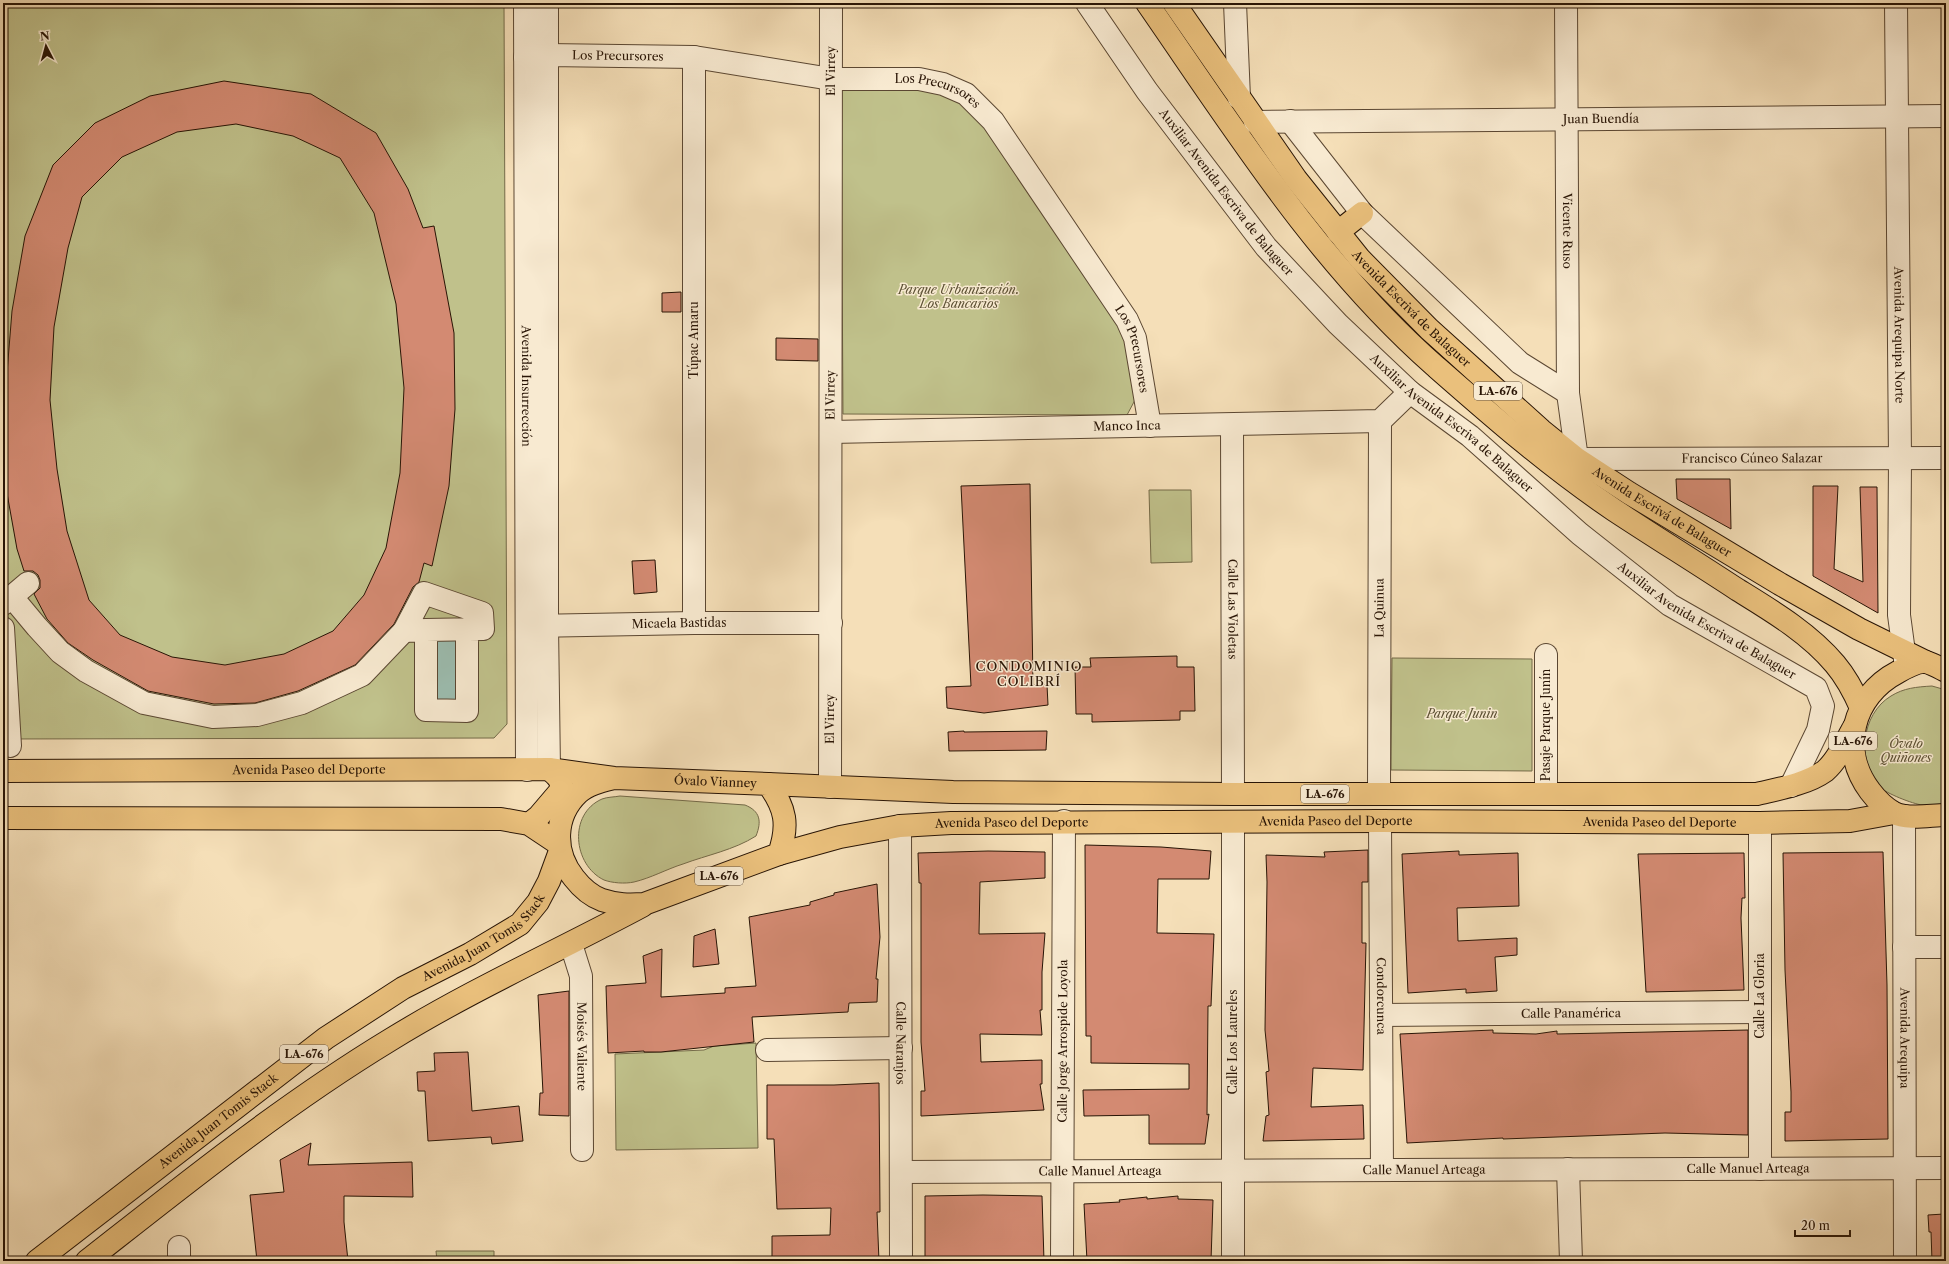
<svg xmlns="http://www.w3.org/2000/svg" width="1949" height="1264" font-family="'Libre Caslon Text',serif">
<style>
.green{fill:#c0c18b;stroke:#746a48}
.water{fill:#9cbdb0;stroke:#6e796c}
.building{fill:#d38a72;stroke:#281405;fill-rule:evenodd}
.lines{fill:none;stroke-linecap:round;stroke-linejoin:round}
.minor-casing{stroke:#5b4732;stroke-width:24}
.major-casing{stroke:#281405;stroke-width:24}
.minor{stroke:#f8ead1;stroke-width:22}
.major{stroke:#eac07c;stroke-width:22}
.labels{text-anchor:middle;stroke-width:3;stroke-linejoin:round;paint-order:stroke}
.shield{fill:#f8ead1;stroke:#665442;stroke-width:1}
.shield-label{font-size:11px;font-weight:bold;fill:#281405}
.street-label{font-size:12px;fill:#281405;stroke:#f8ead1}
.park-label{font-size:12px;font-style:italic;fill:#5d5134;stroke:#f8ead1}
.neighbourhood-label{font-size:13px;letter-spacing:1px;fill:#281405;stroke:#f8ead1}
</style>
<rect width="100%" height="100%" fill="#f5dfb8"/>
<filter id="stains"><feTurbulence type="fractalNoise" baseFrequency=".005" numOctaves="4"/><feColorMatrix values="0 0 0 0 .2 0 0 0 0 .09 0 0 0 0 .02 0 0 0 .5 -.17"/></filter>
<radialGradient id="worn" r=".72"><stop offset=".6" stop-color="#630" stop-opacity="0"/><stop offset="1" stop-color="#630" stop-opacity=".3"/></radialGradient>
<!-- green -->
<path class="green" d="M 3,3 L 504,3 L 507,724 L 494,738 L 3,739 Z
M 918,87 L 946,92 L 966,106 L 981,122 L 1123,327 L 1135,400 L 1127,415 L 843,414 L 841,88 Z
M 1149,490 L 1191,490 L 1192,562 L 1151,563 Z
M 1392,658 L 1532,659 L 1532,771 L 1391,770 Z
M 1932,686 L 1946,690 L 1946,804 C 1938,804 1930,805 1922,805 C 1913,804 1885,793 1880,787 C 1856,762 1861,714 1891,696 C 1904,688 1916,687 1932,686 Z
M 620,796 L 745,805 C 760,811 762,821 756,836 C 734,850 707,855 683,864 C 667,869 651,878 634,882 C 625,884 612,883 604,880 C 573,865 568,814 602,799 C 607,797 615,797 620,796 Z
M 756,1043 L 758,1148 L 616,1150 L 615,1054 L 704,1050 L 714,1046 Z
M 436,1251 L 494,1251 L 494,1261 L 437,1261 Z"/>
<!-- water -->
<path class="water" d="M 431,635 L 464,635 L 463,704 L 430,703 Z"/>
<!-- building -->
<path class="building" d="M 224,81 L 311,94 L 376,133 L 408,189 L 423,228 L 434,226 L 454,333 L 455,409 L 449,486 L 432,566 L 424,563 L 419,582 L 413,587 L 394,624 L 355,665 L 298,691 L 255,703 L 214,704 L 148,691 L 93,660 L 68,643 L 47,619 L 34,594 L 40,588 L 40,580 L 38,575 L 33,571 L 24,571 L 17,549 L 5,482 L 3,373 L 7,373 L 12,311 L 25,236 L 53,165 L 95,123 L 150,96 ZM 236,124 L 293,136 L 340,158 L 374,213 L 396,304 L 404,388 L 400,473 L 386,548 L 364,595 L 333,631 L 284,654 L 225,665 L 172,657 L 120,635 L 89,600 L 67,531 L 57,469 L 50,400 L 54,327 L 68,248 L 82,197 L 122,157 L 177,132 Z
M 681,292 L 681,312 L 662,312 L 662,293 Z
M 776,338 L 818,339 L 818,361 L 776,360 Z
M 1676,479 L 1730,479 L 1731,529 L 1677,499 Z
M 1030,484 L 1033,685 L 1047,685 L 1048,705 L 984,713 L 947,708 L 946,687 L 971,686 L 961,486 Z
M 1813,486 L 1838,486 L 1834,569 L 1863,582 L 1860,487 L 1877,487 L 1878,613 L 1813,576 Z
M 655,560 L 657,592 L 634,594 L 632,561 Z
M 1177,656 L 1177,667 L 1194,667 L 1195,711 L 1180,711 L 1180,720 L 1092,722 L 1092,714 L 1076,714 L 1075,667 L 1091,667 L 1090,658 Z
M 964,731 L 964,732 L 1047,731 L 1046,750 L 949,751 L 948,732 Z
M 1085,845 L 1161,847 L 1211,851 L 1209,879 L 1158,879 L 1157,933 L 1214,934 L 1211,1006 L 1208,1006 L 1207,1115 L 1209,1114 L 1205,1144 L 1149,1144 L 1149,1115 L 1084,1116 L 1083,1090 L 1189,1089 L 1189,1064 L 1091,1063 L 1091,1036 L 1086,1036 Z
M 1368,850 L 1368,882 L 1362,882 L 1362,943 L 1366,943 L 1363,1070 L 1313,1068 L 1311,1107 L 1363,1105 L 1364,1139 L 1263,1141 L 1266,1116 L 1269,1115 L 1266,1072 L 1269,1071 L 1265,1030 L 1267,882 L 1266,855 L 1325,857 L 1324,852 Z
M 988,851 L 1045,852 L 1045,878 L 980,882 L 979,934 L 1045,933 L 1042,972 L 1042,1010 L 1040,1010 L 1042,1035 L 980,1034 L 981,1062 L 1042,1060 L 1042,1084 L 1040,1084 L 1044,1110 L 921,1116 L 921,1091 L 925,1091 L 921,1042 L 921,883 L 919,883 L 918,853 Z
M 1459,851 L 1459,855 L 1518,853 L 1519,906 L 1457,908 L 1458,941 L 1517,938 L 1517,955 L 1495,957 L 1497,991 L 1466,993 L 1466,989 L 1408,993 L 1402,854 Z
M 1883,852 L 1887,985 L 1888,1139 L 1785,1141 L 1785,1112 L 1791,1112 L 1791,1092 L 1785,970 L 1783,853 Z
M 1744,853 L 1745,898 L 1742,898 L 1741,918 L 1744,990 L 1646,992 L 1638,854 Z
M 877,884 L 880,937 L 876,979 L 878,979 L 877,1002 L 849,1003 L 848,1012 L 752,1017 L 754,1042 L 661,1052 L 644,1052 L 644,1051 L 608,1053 L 606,986 L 646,983 L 643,956 L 662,949 L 661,997 L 725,993 L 725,988 L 756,986 L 749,917 L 810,905 L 810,902 L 834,895 L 834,893 Z
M 715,929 L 719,964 L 693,967 L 694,936 Z
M 569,991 L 569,1116 L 539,1115 L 540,1093 L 543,1093 L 538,995 Z
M 1493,1030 L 1493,1033 L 1536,1034 L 1557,1031 L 1557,1034 L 1748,1030 L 1748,1135 L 1665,1133 L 1503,1139 L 1503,1138 L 1407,1143 L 1400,1034 Z
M 468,1052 L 472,1111 L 519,1106 L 523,1141 L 492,1144 L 491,1137 L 428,1141 L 425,1091 L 418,1091 L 417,1072 L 435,1071 L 434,1053 Z
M 879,1083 L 880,1212 L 877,1212 L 879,1261 L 772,1261 L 772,1236 L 830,1235 L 831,1208 L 777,1209 L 774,1139 L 767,1139 L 767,1085 L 834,1085 Z
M 311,1143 L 308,1165 L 412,1162 L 413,1197 L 344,1196 L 344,1222 L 348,1261 L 257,1261 L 250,1195 L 284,1192 L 280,1160 Z
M 983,1195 L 1042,1196 L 1044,1261 L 925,1261 L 925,1196 Z
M 1178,1196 L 1178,1199 L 1213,1200 L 1211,1261 L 1087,1261 L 1084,1204 L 1120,1202 L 1119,1200 L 1147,1197 L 1147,1199 Z
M 1944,1214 L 1946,1261 L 1932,1261 L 1931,1232 L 1929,1232 L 1928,1215 Z"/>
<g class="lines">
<defs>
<g id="minor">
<path id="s1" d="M 525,3 L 527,770"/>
<path d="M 547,3 L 547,625 L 549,769"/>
<path id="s2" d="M 1087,3 L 1147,91 L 1266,247 L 1338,324 L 1410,392 L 1470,436 L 1580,534 L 1670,605 L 1816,688 L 1823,706 L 1818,730 L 1791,786"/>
<path d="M 1235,3 L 1239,98"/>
<path id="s3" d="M 1566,3 L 1568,393 L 1577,459"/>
<path id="s4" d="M 1896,3 L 1900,458 L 1899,615 L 1906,667"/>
<path id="s5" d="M 525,57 L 547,55 L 694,57 L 831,79 L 919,79 L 943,84 L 966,94 L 993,121 L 1127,320 L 1135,338 L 1150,426"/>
<path d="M 1290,121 L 1362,213 L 1520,363 L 1568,393"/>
<path id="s6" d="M 1255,122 L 1946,116"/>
<path id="s7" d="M 1232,425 L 1233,794"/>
<path id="s8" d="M 831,432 L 1380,421 L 1410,392"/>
<path id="s9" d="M 1571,467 L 1577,459 L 1946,458"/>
<path d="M 12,597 L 37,627 L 60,652 L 86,671 L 144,703 L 213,717 L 257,715 L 302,703 L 362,675 L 404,631"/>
<path d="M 3,604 L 28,583"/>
<path d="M 694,623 L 694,57"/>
<path id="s10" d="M 532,626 L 694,623 L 831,623"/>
<path d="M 3,628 L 10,746"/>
<path d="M 426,630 L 404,631 L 424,593 L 482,613 L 483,629 L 426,630 L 426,710 L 467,711 L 467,630"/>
<path id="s11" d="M 830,787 L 831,3"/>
<path id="s12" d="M 1379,794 L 1380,421"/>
<path d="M 1546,794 L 1546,655"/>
<path id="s13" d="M 1904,816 L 1905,1261"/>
<path id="s14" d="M 1380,821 L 1382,1170"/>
<path d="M 1760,823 L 1760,1169"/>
<path id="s15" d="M 900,826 L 901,1261"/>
<path id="s16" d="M 571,944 L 581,976 L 582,1150"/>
<path d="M 1904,947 L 1946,947"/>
<path id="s17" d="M 1381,1015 L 1760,1012"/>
<path d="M 767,1050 L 901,1048"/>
<path d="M 1568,1169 L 1571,1261"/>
<path id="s18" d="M 901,1172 L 1946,1168"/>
<path d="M 179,1247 L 179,1261"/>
<path id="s19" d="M 1062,1261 L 1064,821"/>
<path d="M 1233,1261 L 1233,822"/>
</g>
<g id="major">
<path d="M 1147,3 C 1235,130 1318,263 1435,366 C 1492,416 1550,467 1614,510 C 1655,537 1697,563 1738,590 C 1772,611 1809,633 1835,664 C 1846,677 1854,692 1861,708"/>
<path id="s20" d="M 1174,3 L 1296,179 L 1360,259 L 1429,329 L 1541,430 L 1577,459 L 1629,493 L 1780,584 L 1859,629 L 1926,662"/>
<path d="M 1338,232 L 1362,213"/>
<path d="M 1946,671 C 1940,668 1933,664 1926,662 C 1918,661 1905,668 1898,672 C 1852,696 1839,750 1870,791 C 1876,799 1885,808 1894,813 C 1908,820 1931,815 1946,815"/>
<path id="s21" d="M 3,771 L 549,769 L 614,778 L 768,784 C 786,808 789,825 779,854 L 644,904 C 629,905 617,905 602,900 C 591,896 581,887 574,878 C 553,852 554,816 578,793 C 588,784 602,781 614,778"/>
<path d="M 768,784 L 953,792 L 1233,794 L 1757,794 C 1778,789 1807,784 1825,771 C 1838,760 1846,741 1854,727"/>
<path d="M 3,818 L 501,819 L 529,824 L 559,844"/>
<path d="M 529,824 L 539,816 L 562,789 C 561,779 557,776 549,769"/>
<path id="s22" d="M 779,854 L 840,837 L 900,826 L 951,823 L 1380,821 L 1760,823 L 1850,821 L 1894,813"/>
<path id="s23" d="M 37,1261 L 326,1038 L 403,988 L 470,954 L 520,924 L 538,902 L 549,881 L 560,851"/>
<path d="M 87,1261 C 185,1184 283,1105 390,1040 C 471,990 558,951 642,906"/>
</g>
</defs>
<!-- minor casing -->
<use href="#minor" class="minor-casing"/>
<!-- major casing -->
<use href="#major" class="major-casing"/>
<!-- minor -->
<use href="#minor" class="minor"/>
<!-- major -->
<use href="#major" class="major"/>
</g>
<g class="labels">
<!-- shield labels -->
<g class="shield">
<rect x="1474" y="382" width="48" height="18" rx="3"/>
<rect x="1829" y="732" width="48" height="18" rx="3"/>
<rect x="1301" y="785" width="48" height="18" rx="3"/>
<rect x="695" y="867" width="48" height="18" rx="3"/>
<rect x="280" y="1045" width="48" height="18" rx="3"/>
</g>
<g class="shield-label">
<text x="1498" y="395">LA-676</text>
<text x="1853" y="745">LA-676</text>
<text x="1325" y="798">LA-676</text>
<text x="719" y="880">LA-676</text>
<text x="304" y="1058">LA-676</text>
</g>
<!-- street labels -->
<g class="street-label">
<text dy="4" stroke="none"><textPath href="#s5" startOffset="93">Los Precursores</textPath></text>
<text dy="4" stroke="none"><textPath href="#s11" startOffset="716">El Virrey</textPath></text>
<text dy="4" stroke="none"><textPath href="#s5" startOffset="417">Los Precursores</textPath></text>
<text dy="4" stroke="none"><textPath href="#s6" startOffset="346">Juan Buendía</textPath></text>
<text dy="4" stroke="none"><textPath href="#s2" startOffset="235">Auxiliar Avenida Escriva de Balaguer</textPath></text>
<text dy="4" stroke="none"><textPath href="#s3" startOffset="228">Vicente Ruso</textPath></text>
<text dy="4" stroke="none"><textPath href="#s20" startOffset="388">Avenida Escrivá de Balaguer</textPath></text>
<text dy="4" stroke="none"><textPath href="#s4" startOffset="332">Avenida Arequipa Norte</textPath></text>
<text transform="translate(694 340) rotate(-90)" y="4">Túpac Amaru</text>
<text dy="4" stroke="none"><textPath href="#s5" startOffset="753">Los Precursores</textPath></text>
<text dy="4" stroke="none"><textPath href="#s1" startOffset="383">Avenida Insurrección</textPath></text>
<text dy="4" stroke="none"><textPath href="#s11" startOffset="392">El Virrey</textPath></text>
<text dy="4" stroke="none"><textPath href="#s2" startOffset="559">Auxiliar Avenida Escriva de Balaguer</textPath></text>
<text dy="4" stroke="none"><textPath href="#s8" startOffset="296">Manco Inca</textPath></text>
<text dy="4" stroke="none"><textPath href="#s9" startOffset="185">Francisco Cúneo Salazar</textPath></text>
<text dy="4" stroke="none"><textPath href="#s20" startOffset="712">Avenida Escrivá de Balaguer</textPath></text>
<text dy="4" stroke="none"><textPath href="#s12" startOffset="186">La Quinua</textPath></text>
<text dy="4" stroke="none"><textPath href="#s7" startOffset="184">Calle Las Violetas</textPath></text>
<text dy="4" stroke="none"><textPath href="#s2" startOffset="883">Auxiliar Avenida Escriva de Balaguer</textPath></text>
<text dy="4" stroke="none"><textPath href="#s10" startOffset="147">Micaela Bastidas</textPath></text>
<text dy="4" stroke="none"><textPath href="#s11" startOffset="68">El Virrey</textPath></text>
<text transform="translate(1546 725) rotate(-90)" y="4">Pasaje Parque Junín</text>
<text dy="4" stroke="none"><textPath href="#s21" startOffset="306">Avenida Paseo del Deporte</textPath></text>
<text dy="4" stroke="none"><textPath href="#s21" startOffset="713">Óvalo Vianney</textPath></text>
<text dy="4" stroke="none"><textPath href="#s22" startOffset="560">Avenida Paseo del Deporte</textPath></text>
<text dy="4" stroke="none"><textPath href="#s22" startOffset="884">Avenida Paseo del Deporte</textPath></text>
<text dy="4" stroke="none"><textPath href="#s22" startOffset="236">Avenida Paseo del Deporte</textPath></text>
<text dy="4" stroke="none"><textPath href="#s23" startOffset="553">Avenida Juan Tomis Stack</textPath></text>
<text dy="4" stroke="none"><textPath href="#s14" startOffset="175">Condorcunca</textPath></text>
<text transform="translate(1760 996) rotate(-90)" y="4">Calle La Gloria</text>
<text dy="4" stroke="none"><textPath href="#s17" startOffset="190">Calle Panamérica</textPath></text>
<text dy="4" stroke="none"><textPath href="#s13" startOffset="222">Avenida Arequipa</textPath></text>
<text dy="4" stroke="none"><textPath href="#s19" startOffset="220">Calle Jorge Arrospide Loyola</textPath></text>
<text transform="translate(1233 1042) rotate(-90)" y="4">Calle Los Laureles</text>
<text dy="4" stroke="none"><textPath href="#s15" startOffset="217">Calle Naranjos</textPath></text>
<text dy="4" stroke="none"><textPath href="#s16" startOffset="104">Moisés Valiente</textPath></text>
<text dy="4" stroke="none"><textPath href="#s23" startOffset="229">Avenida Juan Tomis Stack</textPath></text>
<text dy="4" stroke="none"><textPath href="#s18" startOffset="847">Calle Manuel Arteaga</textPath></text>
<text dy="4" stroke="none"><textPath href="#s18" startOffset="523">Calle Manuel Arteaga</textPath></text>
<text dy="4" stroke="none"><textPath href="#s18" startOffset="199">Calle Manuel Arteaga</textPath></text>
</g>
<!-- park labels -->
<g class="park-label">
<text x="959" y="294">Parque Urbanización.<tspan x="959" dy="14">Los Bancarios</tspan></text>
<text x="1462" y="718">Parque Junin</text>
<text x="1906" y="748">Óvalo<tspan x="1906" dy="14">Quiñones</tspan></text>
</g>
<!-- neighbourhood labels -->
<g class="neighbourhood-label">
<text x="1029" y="671">CONDOMINIO<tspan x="1029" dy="15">COLIBRÍ</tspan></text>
</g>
</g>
<!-- margin -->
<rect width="1949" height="1264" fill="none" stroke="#f5dfb8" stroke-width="16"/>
<rect x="4" y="4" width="1941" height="1256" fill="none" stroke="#281405" stroke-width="2"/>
<rect x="8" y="8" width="1933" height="1248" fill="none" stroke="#281405"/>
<!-- north arrow -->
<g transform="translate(46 46) rotate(354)" stroke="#f8ead1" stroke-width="3" paint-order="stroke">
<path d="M0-3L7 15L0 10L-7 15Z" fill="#281405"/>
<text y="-6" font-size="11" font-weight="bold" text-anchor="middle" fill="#281405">N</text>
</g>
<!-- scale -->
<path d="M1795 1230v6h55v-6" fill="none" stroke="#281405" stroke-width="2"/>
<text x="1801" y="1230" font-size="12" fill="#281405" stroke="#f8ead1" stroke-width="3" paint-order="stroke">20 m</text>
<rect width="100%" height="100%" filter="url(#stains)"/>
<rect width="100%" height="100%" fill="url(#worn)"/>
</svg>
